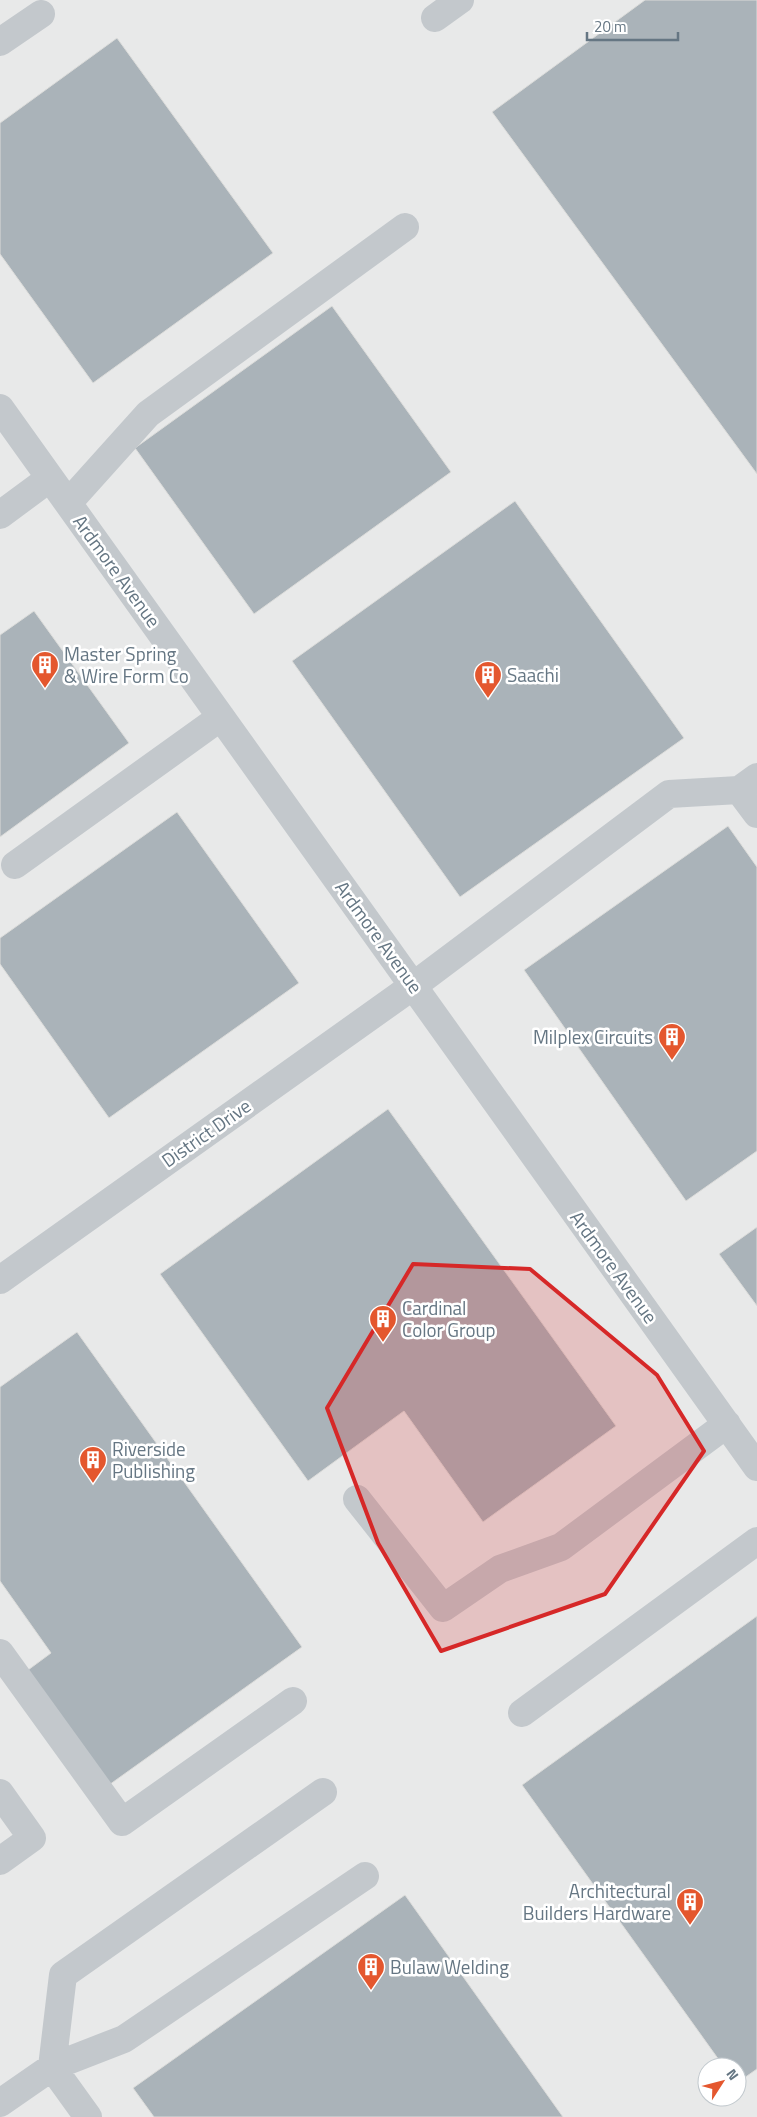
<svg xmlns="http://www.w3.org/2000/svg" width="757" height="2117" font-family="'Titillium Web',sans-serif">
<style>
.built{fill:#e8e9e9;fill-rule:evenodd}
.building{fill:#aab3b9;stroke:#dcdcda}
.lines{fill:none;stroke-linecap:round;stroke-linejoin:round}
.minor{stroke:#c3c8cc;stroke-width:28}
.marked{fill:#d62828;fill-opacity:0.2;stroke:#d62828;stroke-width:4;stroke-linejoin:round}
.labels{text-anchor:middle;stroke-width:5;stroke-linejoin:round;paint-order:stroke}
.street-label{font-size:19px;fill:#657683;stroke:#fff}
.poi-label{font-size:19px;fill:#657683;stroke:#fff;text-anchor:start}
</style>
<rect width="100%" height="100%" fill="#fafaf8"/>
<!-- built -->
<path class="built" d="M 0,0 L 757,0 L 757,2117 L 0,2117 ZM 707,2067 L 737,2067 L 737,2097 L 707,2097 Z"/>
<!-- building -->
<path class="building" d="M 645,0 L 757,0 L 757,474 L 492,112 Z
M 117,38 L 273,253 L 93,383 L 0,254 L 0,123 Z
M 332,306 L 451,472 L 254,614 L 135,448 Z
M 515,501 L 684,738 L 460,897 L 292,661 Z
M 34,611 L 129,743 L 0,837 L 0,635 Z
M 177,812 L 299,983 L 109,1118 L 0,964 L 0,938 Z
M 728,826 L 757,867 L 757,1151 L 686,1201 L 524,970 Z
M 388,1109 L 616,1426 L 483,1522 L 404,1411 L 308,1481 L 160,1274 Z
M 757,1227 L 757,1306 L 719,1254 Z
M 77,1332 L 302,1647 L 109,1785 L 28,1670 L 51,1653 L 0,1581 L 0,1387 Z
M 757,1616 L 757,2069 L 737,2083 L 737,2067 L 724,2067 L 522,1785 Z
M 405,1895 L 563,2117 L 154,2117 L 133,2088 Z"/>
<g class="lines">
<!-- minor -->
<path class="minor" d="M 435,18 L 460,0
M 0,42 L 41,14
M 0,408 L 757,1467
M 68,503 L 148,414 L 405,227
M 0,515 L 50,478
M 739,790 L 757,814
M 15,865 L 221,717
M 0,1280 L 413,986 L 669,794 L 739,790 L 757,777
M 357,1499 L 443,1608 L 500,1569 L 561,1547 L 727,1424
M 0,1653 L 122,1822 L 293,1701
M 522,1713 L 757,1541
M 323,1792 L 63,1975 L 52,2067 L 124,2039 L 365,1876
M 0,1793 L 32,1838 L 0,1861
M 0,2103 L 52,2067 L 88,2117"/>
</g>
<!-- marked area -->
<path class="marked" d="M 413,1264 L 530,1269 L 657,1375 L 704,1451 L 605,1594 L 441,1651 L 378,1543 L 327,1408 Z"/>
<!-- icons -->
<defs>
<symbol id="building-pin" viewBox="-11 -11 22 30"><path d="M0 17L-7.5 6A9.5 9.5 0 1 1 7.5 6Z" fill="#e4572e" stroke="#fff"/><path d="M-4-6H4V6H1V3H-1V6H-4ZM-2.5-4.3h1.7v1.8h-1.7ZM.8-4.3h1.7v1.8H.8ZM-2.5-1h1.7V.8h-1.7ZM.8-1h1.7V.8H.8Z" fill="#fff"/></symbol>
</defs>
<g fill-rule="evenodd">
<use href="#building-pin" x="29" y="649" width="32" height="43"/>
<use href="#building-pin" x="472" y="659" width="32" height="43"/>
<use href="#building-pin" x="656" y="1021" width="32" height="43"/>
<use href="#building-pin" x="367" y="1303" width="32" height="43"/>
<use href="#building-pin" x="77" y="1444" width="32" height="43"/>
<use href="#building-pin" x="674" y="1886" width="32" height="43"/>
<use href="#building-pin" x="355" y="1951" width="32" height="43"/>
</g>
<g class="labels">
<!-- street labels -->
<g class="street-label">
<text transform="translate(117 571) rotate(54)" y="7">Ardmore Avenue</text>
<text transform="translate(379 937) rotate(54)" y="7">Ardmore Avenue</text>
<text transform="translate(206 1133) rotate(-35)" y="7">District Drive</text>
<text transform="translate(614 1267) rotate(54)" y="7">Ardmore Avenue</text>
</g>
<!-- poi labels -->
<g class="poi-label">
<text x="64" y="661">Master Spring<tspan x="64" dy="22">&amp; Wire Form Co</tspan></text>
<text x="507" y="682">Saachi</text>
<text x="653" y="1044" text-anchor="end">Milplex Circuits</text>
<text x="402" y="1315">Cardinal<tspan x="402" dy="22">Color Group</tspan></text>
<text x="112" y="1456">Riverside<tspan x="112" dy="22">Publishing</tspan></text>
<text x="671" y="1898" text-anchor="end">Architectural<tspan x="671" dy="22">Builders Hardware</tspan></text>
<text x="390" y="1974">Bulaw Welding</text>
</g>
</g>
<!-- north arrow -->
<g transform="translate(722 2082) rotate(54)"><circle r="24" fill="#ffffff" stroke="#c1c8cd"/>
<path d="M0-4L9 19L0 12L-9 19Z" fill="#e4572e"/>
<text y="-8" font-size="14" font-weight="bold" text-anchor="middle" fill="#657683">N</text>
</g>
<!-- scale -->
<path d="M587 32v8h91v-8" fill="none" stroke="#657683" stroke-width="2.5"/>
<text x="594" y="32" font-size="15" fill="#657683" stroke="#ffffff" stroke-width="4" paint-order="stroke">20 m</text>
</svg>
